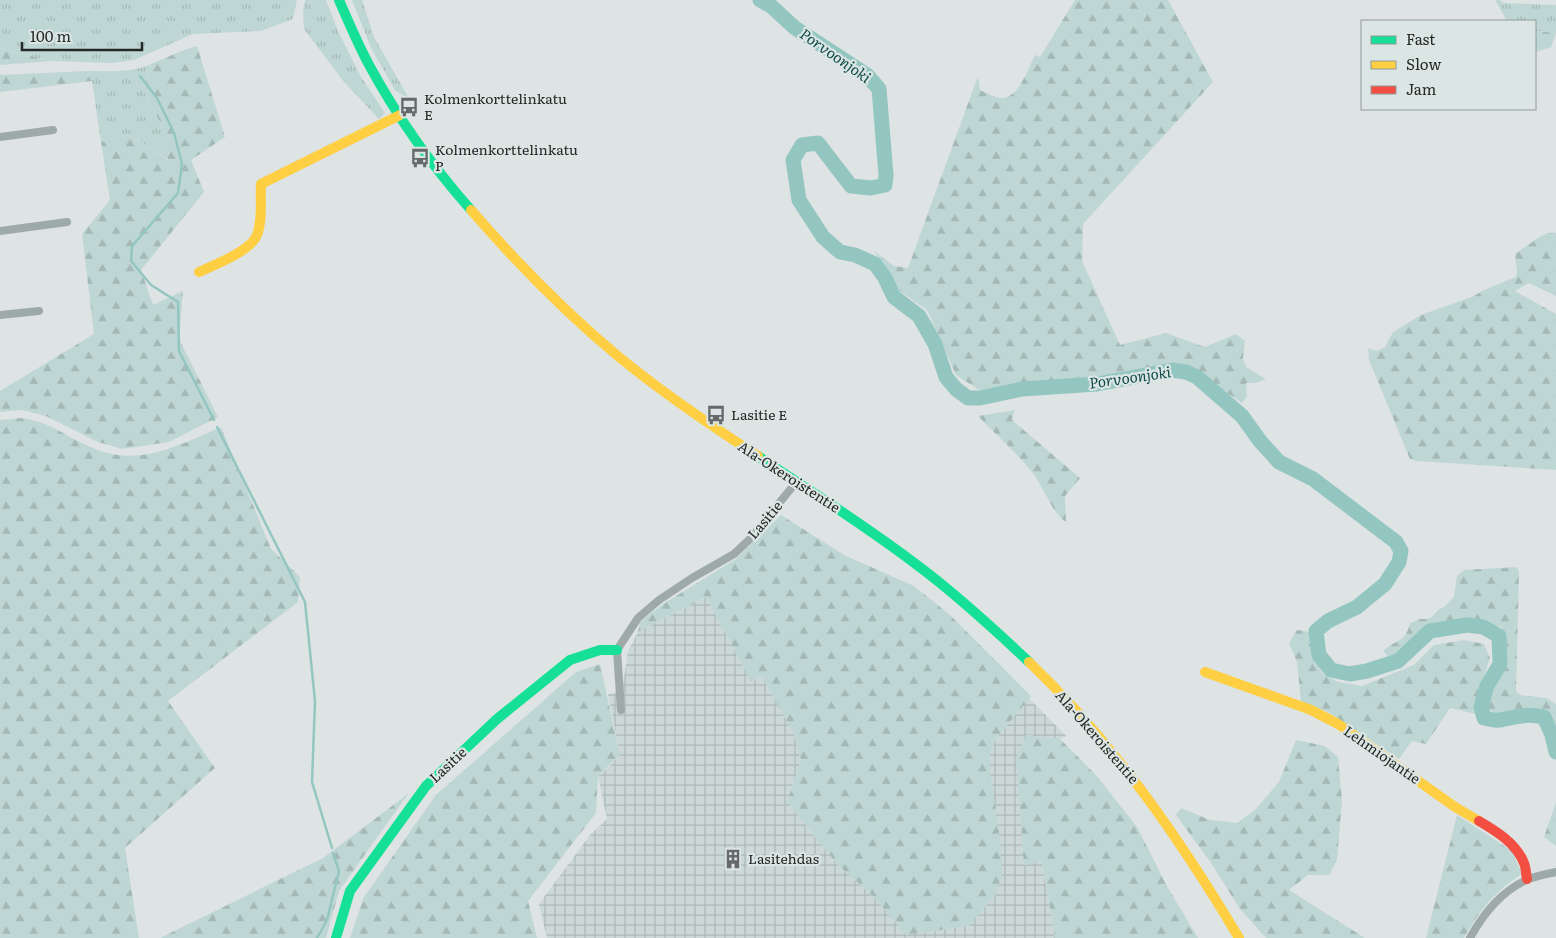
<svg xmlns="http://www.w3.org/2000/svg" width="1556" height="938" font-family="Literata,serif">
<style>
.industrial{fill:url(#industrial-grid)}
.grass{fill:url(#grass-tufts)}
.forest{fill:url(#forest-firs)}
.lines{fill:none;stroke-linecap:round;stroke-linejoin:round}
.stream{stroke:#94c6c1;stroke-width:2.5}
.river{stroke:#94c6c1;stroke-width:15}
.street{stroke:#9daaa8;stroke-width:8}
.fast{stroke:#16e098;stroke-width:10}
.slow{stroke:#ffcf43;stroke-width:10}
.jam{stroke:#f24e42;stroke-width:10}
.labels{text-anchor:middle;stroke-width:4.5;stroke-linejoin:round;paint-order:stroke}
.poi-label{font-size:14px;fill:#242827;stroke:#dbe6e4;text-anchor:start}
.street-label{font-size:14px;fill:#242827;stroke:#dbe6e4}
.water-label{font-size:15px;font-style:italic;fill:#0e4b47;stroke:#dbe6e4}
</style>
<defs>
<pattern id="industrial-grid" width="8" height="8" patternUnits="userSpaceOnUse" patternTransform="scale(1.25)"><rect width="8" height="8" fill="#cbd8d7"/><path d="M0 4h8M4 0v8" fill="none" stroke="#aeb9b9"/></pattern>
<pattern id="grass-tufts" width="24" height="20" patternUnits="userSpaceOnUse" patternTransform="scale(1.25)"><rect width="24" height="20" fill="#bfd7d4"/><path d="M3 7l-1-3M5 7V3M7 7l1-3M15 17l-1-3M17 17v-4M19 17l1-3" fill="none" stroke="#a4b9b6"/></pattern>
<pattern id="forest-firs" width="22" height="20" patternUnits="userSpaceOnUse" patternTransform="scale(1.25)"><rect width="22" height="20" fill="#bfd7d4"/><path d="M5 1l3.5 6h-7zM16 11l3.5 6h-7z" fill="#a4b9b6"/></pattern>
</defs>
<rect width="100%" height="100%" fill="#dee3e3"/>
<!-- industrial -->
<path class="industrial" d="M 706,597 L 751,681 L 762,677 L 793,732 L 801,760 L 787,802 L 837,864 L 872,895 L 907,935 L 990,770 L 988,756 L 996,739 L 1028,697 L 1066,736 L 1060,739 L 1026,735 L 1024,864 L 1042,862 L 1055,938 L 547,938 L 539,904 L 590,835 L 607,819 L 598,776 L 611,765 L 620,754 L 608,694 L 622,692 L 628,651 L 638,632 Z"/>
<!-- grass -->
<path class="grass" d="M 0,0 L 297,0 L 293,19 L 261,31 L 193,34 L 134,60 L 113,63 L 51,61 L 0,48 Z
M 305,0 L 326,0 L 338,31 L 361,77 L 385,113 L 379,119 L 344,82 L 304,29 L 303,12 Z
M 352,0 L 362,0 L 374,37 L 410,100 L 395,90 L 371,48 Z
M 1495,0 L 1500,0 L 1504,3 L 1556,5 L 1556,33 L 1535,31 L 1535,21 L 1507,21 Z
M 151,64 L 143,90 L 160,122 L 169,160 L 129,135 L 101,142 L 92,81 L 88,71 C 110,71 131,73 151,64 Z"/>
<!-- forest -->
<path class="forest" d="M 1075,0 L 1168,0 L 1213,82 L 1083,224 L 1082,261 L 1120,345 L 1166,333 L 1205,347 L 1236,334 L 1245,341 L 1243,358 L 1246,367 L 1266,379 L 1256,383 L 1246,383 L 1247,396 L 1242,403 L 1186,366 L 1171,364 L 1096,379 L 979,390 L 956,375 L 927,310 L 901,292 L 874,251 L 894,266 L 908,268 L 978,76 L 980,90 C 986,93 996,98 1003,98 C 1020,96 1028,68 1035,55 L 1040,57 Z
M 1535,31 L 1556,33 L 1551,47 L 1535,52 Z
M 197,46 L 225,137 L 191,160 L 204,192 L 141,270 L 153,305 L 183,291 L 179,339 L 218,417 L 169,442 L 122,449 L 98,442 L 46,416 L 22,410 L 0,412 L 0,391 L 94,334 L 82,234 L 110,200 L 101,142 L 129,135 L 168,160 L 160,122 L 143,90 L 151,64 L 184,50 Z
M 0,48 L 51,61 L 0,65 Z
M 88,71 L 92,81 L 0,92 L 0,75 Z
M 1552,232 L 1556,233 L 1556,296 L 1529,283 L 1515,291 L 1556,314 L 1556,470 L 1416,461 L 1410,459 L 1369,360 L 1368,348 L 1377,351 L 1385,347 L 1393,332 L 1421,315 L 1474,296 L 1484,290 L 1516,277 L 1517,272 L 1515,254 L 1541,236 Z
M 1015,410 L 1012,420 L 1080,478 L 1065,496 L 1066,522 C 1051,512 1044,487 1032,472 C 1016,452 996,435 978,416 Z
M 22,418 C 30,420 38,421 45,424 C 61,431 76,441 93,448 C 139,468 179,445 221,427 L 271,549 L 300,577 L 298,602 L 168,701 L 215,768 L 125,848 L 139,938 L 0,938 L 0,420 Z
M 781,515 L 844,555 L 914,586 L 950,615 L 1031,696 L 996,739 L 990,754 L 990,770 L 1000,840 L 1002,874 L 996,894 L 969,926 L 906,935 L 872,895 L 837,864 L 787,802 L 801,760 L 793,732 L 762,677 L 751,681 L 706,597 L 638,632 L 640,622 L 663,604 L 736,559 Z
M 1517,567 L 1519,572 L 1516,691 L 1520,695 L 1546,698 L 1556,704 L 1556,730 L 1548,714 L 1532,708 L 1499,716 L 1486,708 L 1503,668 L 1502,628 L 1490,624 L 1463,620 L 1431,627 L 1391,659 L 1383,651 C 1393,641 1406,643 1410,623 L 1420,619 L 1426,619 L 1432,617 L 1437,611 L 1445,606 L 1454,597 L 1457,576 L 1464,570 Z
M 1297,630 L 1310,632 L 1314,658 L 1322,673 L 1338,682 L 1362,686 L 1414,665 L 1434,645 L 1464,640 L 1484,644 L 1490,658 L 1477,699 L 1476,714 L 1450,708 L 1426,744 L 1412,741 L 1399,759 L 1328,712 L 1301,702 L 1297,662 L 1289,643 Z
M 600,664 L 620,755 L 598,776 L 596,813 L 528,901 L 537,938 L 350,938 L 364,897 L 436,795 L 576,672 Z
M 1026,735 L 1060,739 L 1096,775 L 1137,827 L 1168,888 L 1198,938 L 1055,938 L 1042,862 L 1024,865 L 1016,758 Z
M 1296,740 L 1325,746 L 1338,757 L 1342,801 L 1337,860 L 1329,875 L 1308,875 L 1289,890 L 1365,938 L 1266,938 L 1240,909 L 1211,863 L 1176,815 L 1181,808 L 1210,820 L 1237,823 L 1255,810 L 1279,782 Z
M 408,794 L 339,891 L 326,938 L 160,938 L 323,858 Z
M 1556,802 L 1556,846 L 1544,837 Z
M 1457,815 L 1512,851 L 1522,874 C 1496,890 1478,912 1464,938 L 1426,938 Z"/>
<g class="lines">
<!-- stream -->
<path class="stream" d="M 140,76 L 157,98 L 174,133 L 182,164 L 178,193 L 132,246 L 131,261 L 151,285 L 178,302 L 179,351 L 214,420
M 217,427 L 305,602 L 315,701 L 312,782 L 332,848
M 317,938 L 327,920 L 339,871 L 333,853"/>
<!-- river -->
<path class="river" d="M 760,0 L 771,6 L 795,28 L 867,75 L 879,89 L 886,175 L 885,185 L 871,188 L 851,186 L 818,143 L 802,145 L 793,160 L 799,200 L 823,237 L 840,252 L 855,255 L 875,264 L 885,278 L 894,297 L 919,316 L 935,344 L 946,377 L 956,389 L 968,398 L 980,398 L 1022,389 L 1097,384 L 1172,370 L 1186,372 L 1197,377 L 1242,416 L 1260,441 L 1279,462 L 1313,479 L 1396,542 L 1401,551 L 1399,562 L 1385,584 L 1357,607 L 1328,621 L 1316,631 L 1319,655 L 1331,670 L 1350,674 L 1367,671 L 1398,661 L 1430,631 L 1467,625 L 1483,627 L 1499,636 L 1500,664 L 1487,686 L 1481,707 L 1484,718 C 1489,719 1495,721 1500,720 C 1518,717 1524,713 1544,717 L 1552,735 L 1556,752"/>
<!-- street -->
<path class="street" d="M 0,137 L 53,130
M 0,231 L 67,222
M 0,315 L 39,311
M 621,710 L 617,650 L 638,618 L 659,600 L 692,578 L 734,554 L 751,538 L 797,481
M 1470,938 C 1483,914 1501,892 1526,880 C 1535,876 1546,874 1556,872"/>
<!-- fast -->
<path class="fast" d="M 339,0 C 348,21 357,42 368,63 C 396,115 432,166 471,210
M 758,456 C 810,491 863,524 913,562 C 954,592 992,627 1029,662
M 336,938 L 350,891 L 426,786 L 497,719 L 570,660 L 600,650 L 617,650"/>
<!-- slow -->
<path class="slow" d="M 471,210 C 517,263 566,313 619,357 C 663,393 710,425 758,456
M 199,272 C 214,265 251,251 257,235 C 263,219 260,200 261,184 L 400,115
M 1029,662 C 1113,742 1180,839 1239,938
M 1205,672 L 1311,710 L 1338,724 L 1455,807 L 1479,821"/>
<!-- jam -->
<path class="jam" d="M 1479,821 C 1496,831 1516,843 1524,863 C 1526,868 1526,874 1527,879"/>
</g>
<!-- icons -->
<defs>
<symbol id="bus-bare" viewBox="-9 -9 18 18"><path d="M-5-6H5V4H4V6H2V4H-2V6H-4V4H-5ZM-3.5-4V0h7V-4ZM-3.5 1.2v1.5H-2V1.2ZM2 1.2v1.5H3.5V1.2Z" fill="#656969" stroke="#dbe6e4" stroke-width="2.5" paint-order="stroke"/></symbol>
<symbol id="building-bare" viewBox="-9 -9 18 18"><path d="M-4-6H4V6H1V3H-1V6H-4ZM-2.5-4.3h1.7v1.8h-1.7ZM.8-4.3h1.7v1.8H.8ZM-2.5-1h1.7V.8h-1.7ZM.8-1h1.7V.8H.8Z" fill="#656969" stroke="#dbe6e4" stroke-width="2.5" paint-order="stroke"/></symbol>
</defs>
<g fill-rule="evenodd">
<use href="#bus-bare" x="395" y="93" width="28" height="28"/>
<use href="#bus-bare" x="406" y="144" width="28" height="28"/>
<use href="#bus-bare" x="702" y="401" width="28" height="28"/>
<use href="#building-bare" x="719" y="845" width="28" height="28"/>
</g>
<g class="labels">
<!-- poi labels -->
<g class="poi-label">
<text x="424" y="104">Kolmenkorttelinkatu<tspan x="424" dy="16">E</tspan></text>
<text x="435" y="155">Kolmenkorttelinkatu<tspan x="435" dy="16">P</tspan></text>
<text x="731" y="420">Lasitie E</text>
<text x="748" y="864">Lasitehdas</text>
</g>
<!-- street labels -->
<g class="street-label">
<text transform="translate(789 477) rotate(33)" y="5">Ala-Okeroistentie</text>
<text transform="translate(765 520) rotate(-50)" y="5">Lasitie</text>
<text transform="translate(1097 737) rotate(49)" y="5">Ala-Okeroistentie</text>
<text transform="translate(1382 755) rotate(35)" y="5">Lehmiojantie</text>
<text transform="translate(448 765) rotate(-43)" y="5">Lasitie</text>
</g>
<!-- water labels -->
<g class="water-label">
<text transform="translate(835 56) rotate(35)" y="5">Porvoonjoki</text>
<text transform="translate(1130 378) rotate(-8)" y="5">Porvoonjoki</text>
</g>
</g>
<!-- legend -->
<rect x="1361" y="20" width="175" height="90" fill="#dbe6e4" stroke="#929a98"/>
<rect x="1371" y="36" width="25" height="8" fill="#16e098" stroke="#929a98"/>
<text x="1406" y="45" font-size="15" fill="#242827">Fast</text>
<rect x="1371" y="61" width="25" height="8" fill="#ffcf43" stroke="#929a98"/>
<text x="1406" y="70" font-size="15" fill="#242827">Slow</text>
<rect x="1371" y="86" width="25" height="8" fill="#f24e42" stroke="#929a98"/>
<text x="1406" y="95" font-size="15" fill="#242827">Jam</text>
<!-- scale -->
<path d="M22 42v8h120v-8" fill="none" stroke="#242827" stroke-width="2.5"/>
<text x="30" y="42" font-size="15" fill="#242827" stroke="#dbe6e4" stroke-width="4" paint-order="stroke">100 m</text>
</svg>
